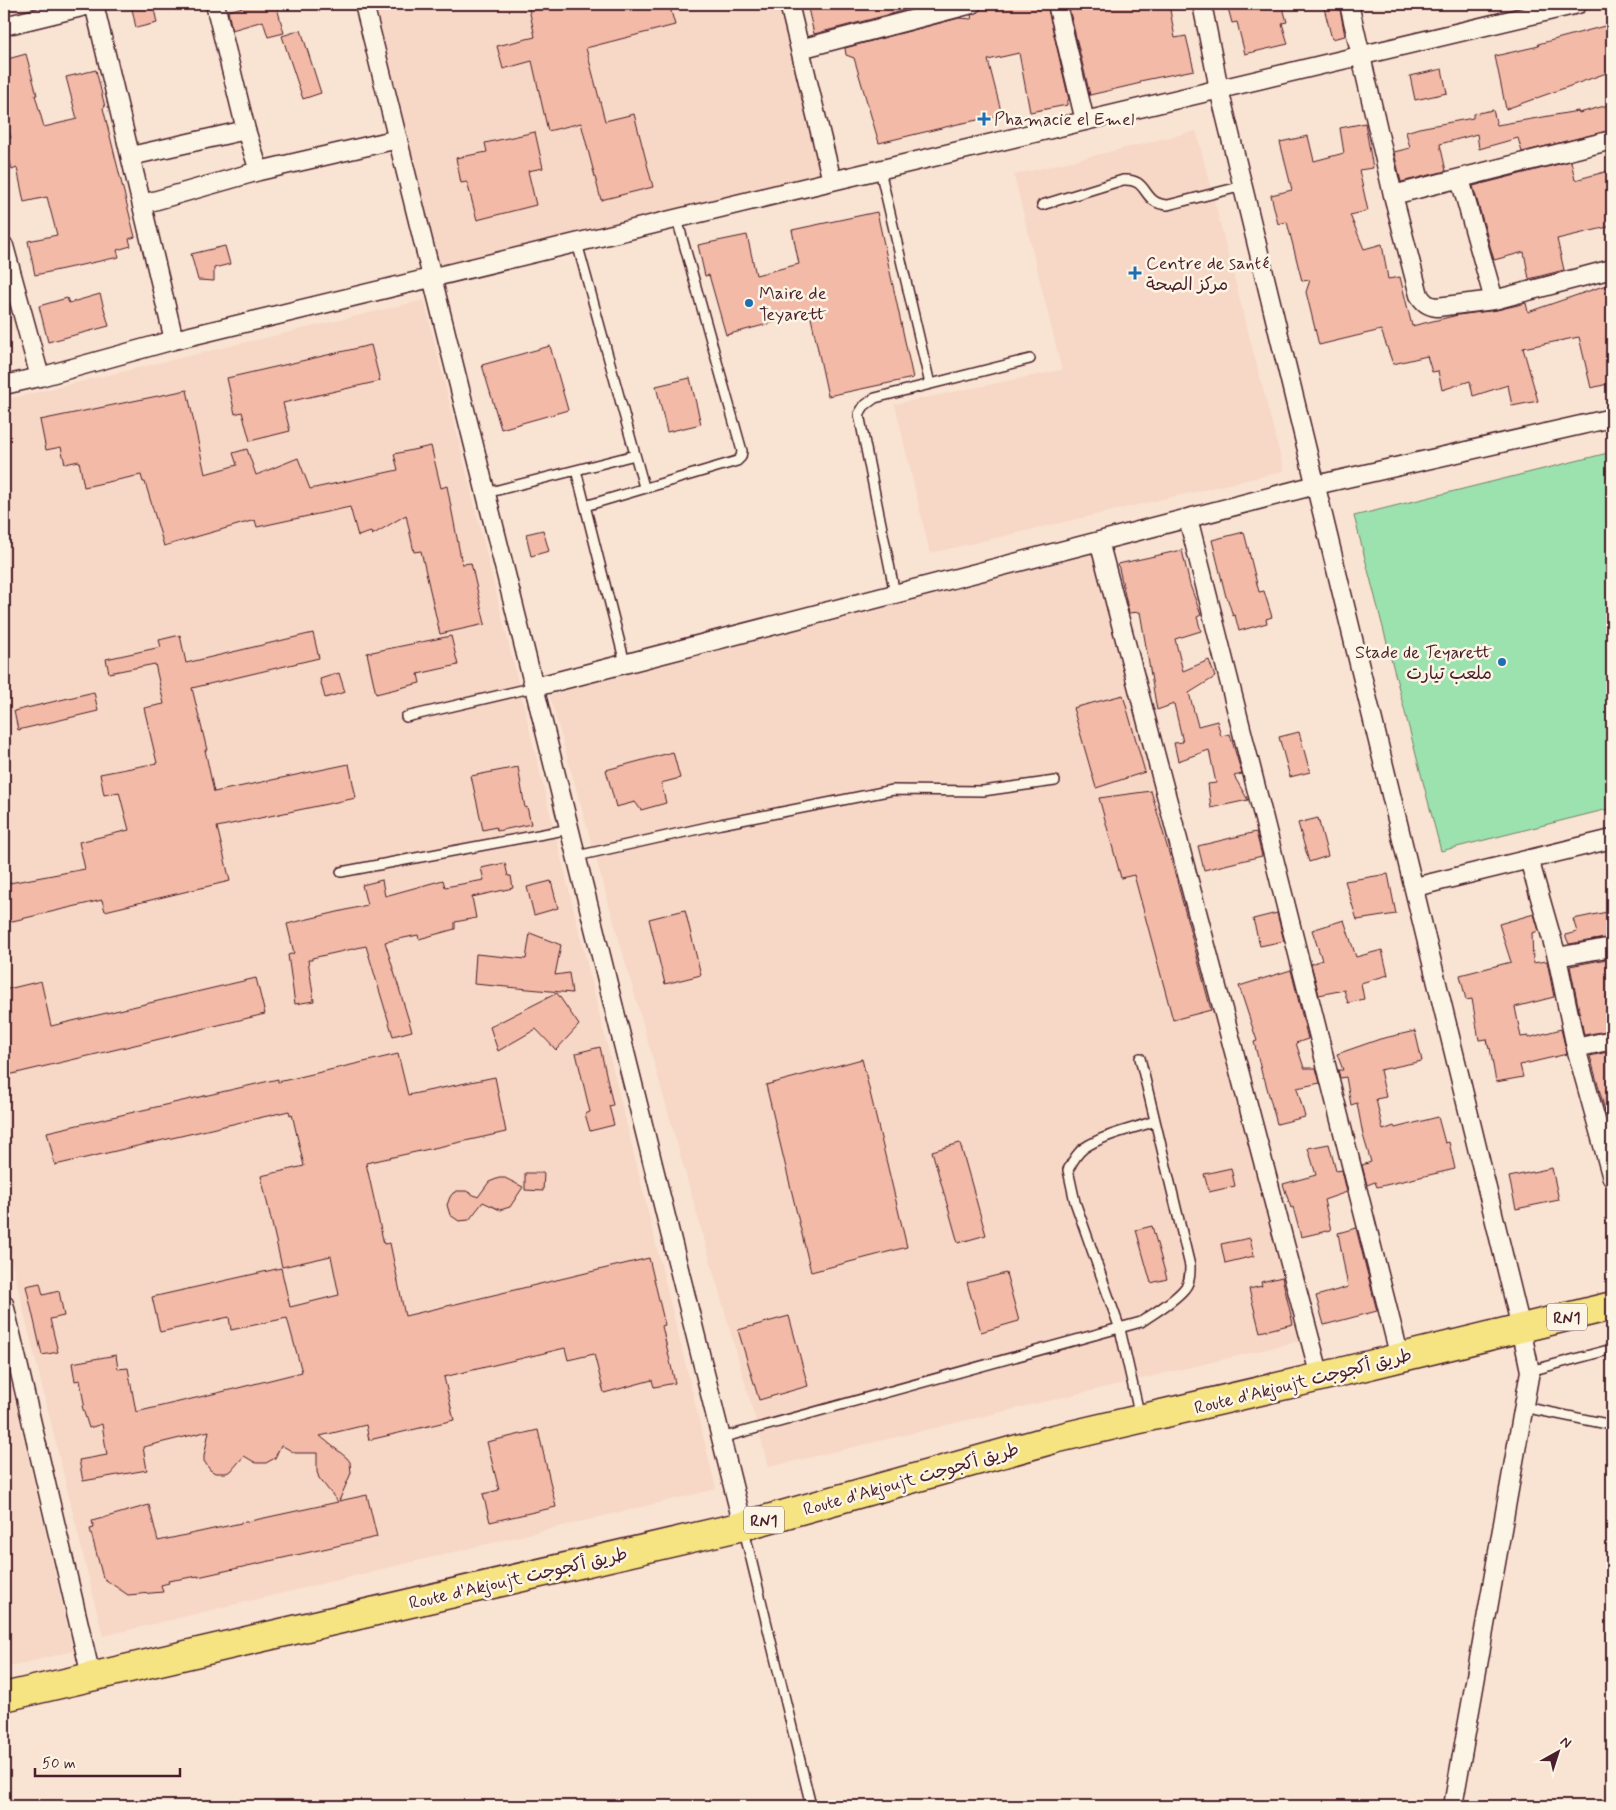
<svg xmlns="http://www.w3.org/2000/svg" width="1616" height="1810" font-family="Mynerve,'Playpen Sans Arabic',sans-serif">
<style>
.built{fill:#f7d7c5}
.green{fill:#9ce2ae;stroke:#73806c}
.building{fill:#f2baa7;stroke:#4a1f2b}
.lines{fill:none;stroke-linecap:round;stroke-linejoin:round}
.service-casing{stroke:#4a1f2b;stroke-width:12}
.minor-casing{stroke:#4a1f2b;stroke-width:21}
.trunk-casing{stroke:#4a1f2b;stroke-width:31}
.service{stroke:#fcf5e5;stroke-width:9}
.minor{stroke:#fcf5e5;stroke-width:18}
.trunk{stroke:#f6e381;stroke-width:28}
.poi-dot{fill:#1f6fb2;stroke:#fcf5e5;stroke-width:2}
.labels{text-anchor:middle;stroke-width:5;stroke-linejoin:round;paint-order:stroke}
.shield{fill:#fcf5e5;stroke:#7f5f63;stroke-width:1}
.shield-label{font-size:16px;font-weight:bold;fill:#4a1f2b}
.poi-label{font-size:18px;fill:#4a1f2b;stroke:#fcf5e5;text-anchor:start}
.street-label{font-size:18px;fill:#4a1f2b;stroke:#fcf5e5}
</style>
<rect width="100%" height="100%" fill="#f9e3d2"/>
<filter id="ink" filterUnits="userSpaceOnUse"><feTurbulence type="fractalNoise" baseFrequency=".02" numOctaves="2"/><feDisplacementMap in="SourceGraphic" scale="10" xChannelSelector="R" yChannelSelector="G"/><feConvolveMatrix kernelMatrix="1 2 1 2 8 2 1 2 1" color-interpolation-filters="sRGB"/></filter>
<g filter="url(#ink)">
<!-- built -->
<path class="built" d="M 375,4 L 783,4 L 826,176 L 440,268 Z
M 1196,131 L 1284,471 L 930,553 L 895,404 L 1062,370 L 1014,175 Z
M 424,300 L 716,1489 L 103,1636 L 4,1230 L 4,400 Z
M 1095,551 L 1304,1340 L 769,1467 L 549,693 Z
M 4,1355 L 73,1651 L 4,1668 Z"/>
<!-- green -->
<path class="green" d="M 1612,452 L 1612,808 L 1441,851 L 1354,516 Z"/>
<!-- building -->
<path class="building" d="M 131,4 L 153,4 L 157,23 L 136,28 Z
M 255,4 L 276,4 L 284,33 L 268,37 L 263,21 L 232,30 L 228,11 Z
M 528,4 L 669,4 L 675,25 L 586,48 L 605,121 L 634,114 L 653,187 L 601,200 L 581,123 L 548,131 L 532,61 L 503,69 L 497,46 L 535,37 Z
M 807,4 L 917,4 L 918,7 L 814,34 Z
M 997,4 L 1047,4 L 1069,100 L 1067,101 L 1067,105 L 1030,112 L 1019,53 L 988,60 L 1002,115 L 958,124 L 879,143 L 854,58 L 846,55 L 845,48 L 959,18 L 972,19 L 971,15 L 979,12 L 982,7 Z
M 1068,4 L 1169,4 L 1175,38 L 1186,36 L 1194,70 L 1140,81 L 1141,83 L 1090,95 Z
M 1227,4 L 1242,4 L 1244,8 L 1261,4 L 1282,4 L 1287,22 L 1282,23 L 1288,44 L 1245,54 L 1237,22 L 1232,23 Z
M 1323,4 L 1339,4 L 1345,36 L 1332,39 Z
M 1612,24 L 1612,71 L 1506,109 L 1495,56 L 1539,46 L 1538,44 Z
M 301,30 L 321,93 L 303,99 L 282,36 Z
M 26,54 L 37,95 L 35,95 L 44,127 L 77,119 L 66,77 L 96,70 L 105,107 L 103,108 L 135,237 L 129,239 L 131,246 L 117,250 L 119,257 L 35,275 L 28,241 L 57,235 L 47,197 L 24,202 L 17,168 L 12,170 L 5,140 L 11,138 L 4,114 L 4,60 Z
M 1442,69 L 1447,93 L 1415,100 L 1410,76 Z
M 1612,104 L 1612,130 L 1522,152 L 1518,138 L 1479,149 L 1477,134 L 1440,144 L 1446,171 L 1401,182 L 1394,152 L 1410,148 L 1406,132 L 1419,128 L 1473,118 L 1473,114 L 1493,110 L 1497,125 L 1578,111 L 1579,113 Z
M 1365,123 L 1373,168 L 1359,170 L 1368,211 L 1350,215 L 1364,249 L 1382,244 L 1388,279 L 1400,277 L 1412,326 L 1458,315 L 1497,310 L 1526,303 L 1528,312 L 1612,283 L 1612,331 L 1607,332 L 1612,358 L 1612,383 L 1591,388 L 1579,337 L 1523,348 L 1538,401 L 1512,406 L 1508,385 L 1473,396 L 1470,381 L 1442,390 L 1438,371 L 1432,372 L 1427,356 L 1393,364 L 1381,330 L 1319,345 L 1306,292 L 1310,280 L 1302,281 L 1287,222 L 1278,224 L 1271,195 L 1292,190 L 1280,142 L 1308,136 L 1314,161 L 1344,153 L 1340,128 Z
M 535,132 L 543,168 L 528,171 L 536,205 L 477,220 L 467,182 L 461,183 L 456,158 L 487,152 L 485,143 Z
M 1571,161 L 1575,180 L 1612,170 L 1612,226 L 1557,239 L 1564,270 L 1529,279 L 1524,252 L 1494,260 L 1473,186 Z
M 877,212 L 913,378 L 828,396 L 810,313 L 726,335 L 709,275 L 705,276 L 698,245 L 747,235 L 756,275 L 799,264 L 792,230 Z
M 225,246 L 230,264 L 214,268 L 214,281 L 198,280 L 191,254 Z
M 100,294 L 109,326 L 48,342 L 39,306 L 67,298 L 69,303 Z
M 371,345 L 380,381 L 283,403 L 290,431 L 250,441 L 242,412 L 235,414 L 227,378 Z
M 550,346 L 568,410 L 501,429 L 482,365 Z
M 690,378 L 701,424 L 667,432 L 656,386 Z
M 187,390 L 205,474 L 237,465 L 233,453 L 247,449 L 256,475 L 298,458 L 310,489 L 398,470 L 394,454 L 431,446 L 441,488 L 447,486 L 462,564 L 471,563 L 485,624 L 440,634 L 421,551 L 414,552 L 406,515 L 372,535 L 371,532 L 358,536 L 350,507 L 257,527 L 255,520 L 164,546 L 145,482 L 143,482 L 141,475 L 84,487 L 79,461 L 65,464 L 61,447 L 46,450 L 40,420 Z
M 543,530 L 549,551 L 531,556 L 526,534 Z
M 1244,532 L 1259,592 L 1264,591 L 1272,617 L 1266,619 L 1267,623 L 1239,631 L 1235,615 L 1233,616 L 1227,597 L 1226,597 L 1212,540 Z
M 1182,550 L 1190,585 L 1201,615 L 1197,617 L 1201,631 L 1175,639 L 1183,671 L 1209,660 L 1215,677 L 1189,693 L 1198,726 L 1217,721 L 1221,736 L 1230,734 L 1242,774 L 1234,776 L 1248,800 L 1211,808 L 1208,784 L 1216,783 L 1209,750 L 1178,761 L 1174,743 L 1183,742 L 1174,704 L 1157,710 L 1140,612 L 1129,613 L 1118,564 Z
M 313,633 L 319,658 L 192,688 L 207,750 L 205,750 L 214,792 L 349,764 L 356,798 L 217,827 L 230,881 L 105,911 L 102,900 L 4,923 L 4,884 L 85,869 L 79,842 L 129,830 L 119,792 L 104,795 L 100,774 L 157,763 L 144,708 L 164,704 L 155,664 L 109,673 L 106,659 L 161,647 L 159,640 L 180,635 L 186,663 Z
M 451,636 L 458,665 L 418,674 L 420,683 L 376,694 L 367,653 Z
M 339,673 L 345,692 L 325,698 L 320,679 Z
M 94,692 L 98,711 L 18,730 L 14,711 Z
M 1123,695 L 1145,772 L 1096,788 L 1073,708 Z
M 1299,732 L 1310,772 L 1290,777 L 1279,737 Z
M 673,752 L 680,778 L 661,783 L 666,803 L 641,810 L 635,802 L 616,807 L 606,770 Z
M 518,767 L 525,808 L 527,807 L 531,824 L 497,831 L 496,827 L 483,830 L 471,776 Z
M 1151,791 L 1176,877 L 1211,1010 L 1173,1020 L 1134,875 L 1121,878 L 1099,798 Z
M 1318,818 L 1328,856 L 1309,862 L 1298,823 Z
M 1256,832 L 1262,856 L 1204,870 L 1198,846 Z
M 505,863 L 508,876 L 511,876 L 513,888 L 472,897 L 476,918 L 455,922 L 455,929 L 419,939 L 418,935 L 385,942 L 412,1031 L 393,1036 L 366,946 L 312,958 L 312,960 L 308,960 L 314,1001 L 295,1004 L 288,955 L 294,953 L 287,924 L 367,905 L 362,885 L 382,880 L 385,896 L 443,880 L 445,887 L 484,880 L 481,868 Z
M 1388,874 L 1396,914 L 1357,920 L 1345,881 Z
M 551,881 L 558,908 L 534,915 L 527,887 Z
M 685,910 L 701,975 L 665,984 L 649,919 Z
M 1612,911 L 1612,937 L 1569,944 L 1565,935 L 1577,932 L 1573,919 Z
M 1277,913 L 1284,941 L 1260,946 L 1253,919 Z
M 1534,914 L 1539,931 L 1532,933 L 1533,963 L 1547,961 L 1554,997 L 1515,1007 L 1521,1037 L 1528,1036 L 1528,1038 L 1561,1029 L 1567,1054 L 1520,1065 L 1523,1077 L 1496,1082 L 1490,1048 L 1489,1049 L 1487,1039 L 1479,1040 L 1472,999 L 1466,1000 L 1460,975 L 1511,962 L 1499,924 Z
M 1344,920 L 1356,957 L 1382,950 L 1388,975 L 1361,983 L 1364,999 L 1348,1003 L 1344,990 L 1319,995 L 1311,964 L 1322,960 L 1312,930 Z
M 530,933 L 561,945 L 555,975 L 569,973 L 572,993 L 474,984 L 476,954 L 526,959 Z
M 1612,958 L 1612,1030 L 1584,1035 L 1570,966 Z
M 1291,970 L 1308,1039 L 1296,1043 L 1304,1068 L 1316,1068 L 1320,1083 L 1297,1088 L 1305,1117 L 1277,1124 L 1264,1077 L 1263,1078 L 1254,1042 L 1257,1041 L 1239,986 Z
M 256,978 L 265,1014 L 4,1076 L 4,990 L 41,981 L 51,1026 Z
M 557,993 L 579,1025 L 556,1050 L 536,1029 L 498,1051 L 490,1027 Z
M 1415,1031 L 1422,1061 L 1380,1070 L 1386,1097 L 1376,1099 L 1383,1130 L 1394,1126 L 1395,1128 L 1438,1117 L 1445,1143 L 1449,1142 L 1455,1169 L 1377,1187 L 1375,1182 L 1367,1185 L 1362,1165 L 1371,1162 L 1363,1135 L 1357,1103 L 1351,1105 L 1346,1077 L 1340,1078 L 1338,1070 L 1343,1070 L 1337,1054 L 1380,1039 Z
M 600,1047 L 613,1105 L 609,1106 L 614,1125 L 590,1131 L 585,1114 L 590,1112 L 576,1053 Z
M 1612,1051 L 1612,1118 L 1607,1118 L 1590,1056 Z
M 398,1054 L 408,1095 L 495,1077 L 506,1132 L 366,1163 L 384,1244 L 390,1243 L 405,1316 L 649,1258 L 665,1325 L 662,1326 L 675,1383 L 654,1387 L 652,1380 L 604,1393 L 594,1354 L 568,1360 L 565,1348 L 444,1377 L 454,1420 L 369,1440 L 366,1425 L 320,1436 L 347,1458 L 350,1462 L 351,1473 L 339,1501 L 367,1495 L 377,1537 L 198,1577 L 198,1576 L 168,1581 L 169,1583 L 161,1585 L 163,1592 L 128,1595 L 103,1578 L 90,1529 L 94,1528 L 92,1521 L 149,1505 L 158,1541 L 338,1502 L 319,1478 L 317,1472 L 317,1453 L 295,1453 L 281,1445 L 275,1458 L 266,1463 L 256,1463 L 244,1456 L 231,1471 L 226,1473 L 215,1473 L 210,1470 L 204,1461 L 204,1456 L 209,1431 L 143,1447 L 147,1470 L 83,1481 L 79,1460 L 107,1455 L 102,1424 L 89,1428 L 82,1406 L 84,1404 L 80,1380 L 75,1381 L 72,1363 L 116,1355 L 118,1369 L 128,1368 L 136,1412 L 234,1389 L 302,1372 L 287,1318 L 231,1330 L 229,1317 L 160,1332 L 152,1297 L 281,1268 L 290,1307 L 339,1295 L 331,1256 L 282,1267 L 261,1176 L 304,1166 L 292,1114 L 290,1115 L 289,1111 L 55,1165 L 47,1132 L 278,1079 L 278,1082 Z
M 862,1059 L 907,1247 L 811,1272 L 766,1085 Z
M 960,1143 L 986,1235 L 958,1243 L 932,1151 Z
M 1329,1144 L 1336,1171 L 1342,1170 L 1347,1192 L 1324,1200 L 1331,1230 L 1301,1237 L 1293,1207 L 1291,1208 L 1283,1184 L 1316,1175 L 1308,1148 Z
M 1231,1168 L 1235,1186 L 1209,1192 L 1204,1174 Z
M 1552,1168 L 1559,1200 L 1516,1209 L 1509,1177 Z
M 525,1173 L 544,1173 L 543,1191 L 525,1190 Z
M 499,1178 L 505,1178 L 523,1187 L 510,1207 L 500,1210 L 483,1202 L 469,1220 L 459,1221 L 450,1215 L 447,1205 L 450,1197 L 453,1193 L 457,1191 L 466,1191 L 478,1197 L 489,1182 Z
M 1152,1226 L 1167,1279 L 1151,1283 L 1136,1230 Z
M 1356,1228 L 1377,1311 L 1324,1325 L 1316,1296 L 1348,1287 L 1338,1233 Z
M 1250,1238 L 1254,1256 L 1225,1263 L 1221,1244 Z
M 1006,1273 L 1019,1321 L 981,1332 L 967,1283 Z
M 1282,1277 L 1293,1324 L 1260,1332 L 1249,1289 L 1262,1286 L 1261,1282 Z
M 40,1283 L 43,1295 L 59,1291 L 64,1316 L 50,1319 L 58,1352 L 42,1355 L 26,1286 Z
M 789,1316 L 808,1386 L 759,1400 L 738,1330 Z
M 538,1430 L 556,1507 L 490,1522 L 483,1494 L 499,1490 L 487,1442 Z"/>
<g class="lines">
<defs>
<path id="service" d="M 880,170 L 930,384
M 1042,205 L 1123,180 C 1150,178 1141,204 1168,205 L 1243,186
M 577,243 L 644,487
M 576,470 L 625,663
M 486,493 L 635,455
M 585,506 L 737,461 L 741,457 L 742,451 L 677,219
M 895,594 L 859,414 L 864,406 L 875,398 L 1030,359
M 406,717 L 535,687
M 577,856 L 721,824 L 893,790 L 983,791 L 1055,781
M 341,872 L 570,829
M 1530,1371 L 1612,1349
M 1523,1407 L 1612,1425
M 1140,1417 L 1120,1329 L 1075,1202 L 1068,1170 C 1072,1162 1077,1153 1084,1148 C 1105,1134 1133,1129 1155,1121
M 721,1438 L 1141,1322 C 1154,1313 1175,1301 1185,1288 C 1190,1282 1190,1274 1190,1266 L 1140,1058
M 744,1530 L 811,1806"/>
<path id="minor" d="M 94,4 L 174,340
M 215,4 L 246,130 L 259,171
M 364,4 L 743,1526
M 789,4 L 832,181
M 1057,4 L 1085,121
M 1202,4 L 1219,89 L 1521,1328 L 1530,1371 L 1453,1806
M 1349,4 L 1393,195 L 1419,295 C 1424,303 1428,306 1437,307 L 1494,300 L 1612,269
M 4,26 L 94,4
M 800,49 L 972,4
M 131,156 L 246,130
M 1460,179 L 1494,300
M 1393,195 L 1612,140
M 143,204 L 259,171 L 398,139
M 4,246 L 40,377
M 4,385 L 40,377 L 174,340 L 832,181 L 1578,4
M 1188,518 L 1400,1358
M 1099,541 L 1320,1377
M 535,687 L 1316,485 L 1612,418
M 1529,859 L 1557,957 L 1576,1048 L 1612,1178
M 1415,887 L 1612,839
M 1557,957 L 1612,947
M 1576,1048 L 1612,1040
M 4,1304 L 91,1676"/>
<path id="trunk" d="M 4,1697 L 743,1526 L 1054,1439 L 1320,1377 L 1612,1306"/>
</defs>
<!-- service casing -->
<use href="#service" class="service-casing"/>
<!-- minor casing -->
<use href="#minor" class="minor-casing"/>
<!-- trunk casing -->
<use href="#trunk" class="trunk-casing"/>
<!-- service -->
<use href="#service" class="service"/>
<!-- minor -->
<use href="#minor" class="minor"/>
<!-- trunk -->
<use href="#trunk" class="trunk"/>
</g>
</g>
<!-- markers -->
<g class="poi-dot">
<path d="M981.5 111.5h5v5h5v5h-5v5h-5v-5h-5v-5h5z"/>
<path d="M1132.5 265.5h5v5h5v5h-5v5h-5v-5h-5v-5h5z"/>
<circle cx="749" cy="303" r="5"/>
<circle cx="1502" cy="662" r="5"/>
</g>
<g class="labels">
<!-- shield labels -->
<g class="shield">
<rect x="1547" y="1303.5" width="40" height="27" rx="4"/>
<rect x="744" y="1506.5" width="40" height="27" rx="4"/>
</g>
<g class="shield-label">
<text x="1567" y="1323">RN1</text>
<text x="764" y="1526">RN1</text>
</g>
<!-- poi labels -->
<g class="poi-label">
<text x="994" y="125">Phamacie el Emel</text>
<text x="1146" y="269">Centre de santé<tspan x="1146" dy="21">مركز الصحة</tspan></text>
<text x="759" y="299">Maire de<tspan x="759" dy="21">Teyarett</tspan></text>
<text x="1492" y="658" text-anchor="end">Stade de Teyarett<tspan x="1492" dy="21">ملعب تيارت</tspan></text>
</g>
<!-- street labels -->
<g class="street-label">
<text transform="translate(1303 1381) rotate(-14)" y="6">Route d'Akjoujt طريق أكجوجت</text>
<text transform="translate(911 1479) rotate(-16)" y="6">Route d'Akjoujt طريق أكجوجت</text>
<text transform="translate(518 1578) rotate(-13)" y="6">Route d'Akjoujt طريق أكجوجت</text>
</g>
</g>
<!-- margin -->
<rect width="1616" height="1810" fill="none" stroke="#fcf5e5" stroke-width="20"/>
<rect x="10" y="10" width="1596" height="1790" fill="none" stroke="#4a1f2b" stroke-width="2" filter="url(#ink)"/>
<!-- north arrow -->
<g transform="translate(1558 1752) rotate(39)" stroke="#fcf5e5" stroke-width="4" paint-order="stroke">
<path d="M0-4L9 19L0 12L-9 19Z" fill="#4a1f2b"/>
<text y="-8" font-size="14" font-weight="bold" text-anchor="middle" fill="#4a1f2b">N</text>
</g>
<!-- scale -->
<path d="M35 1768v8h145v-8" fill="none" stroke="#4a1f2b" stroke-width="2.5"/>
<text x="42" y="1768" font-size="15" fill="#4a1f2b" stroke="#fcf5e5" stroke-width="4" paint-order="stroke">50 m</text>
</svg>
